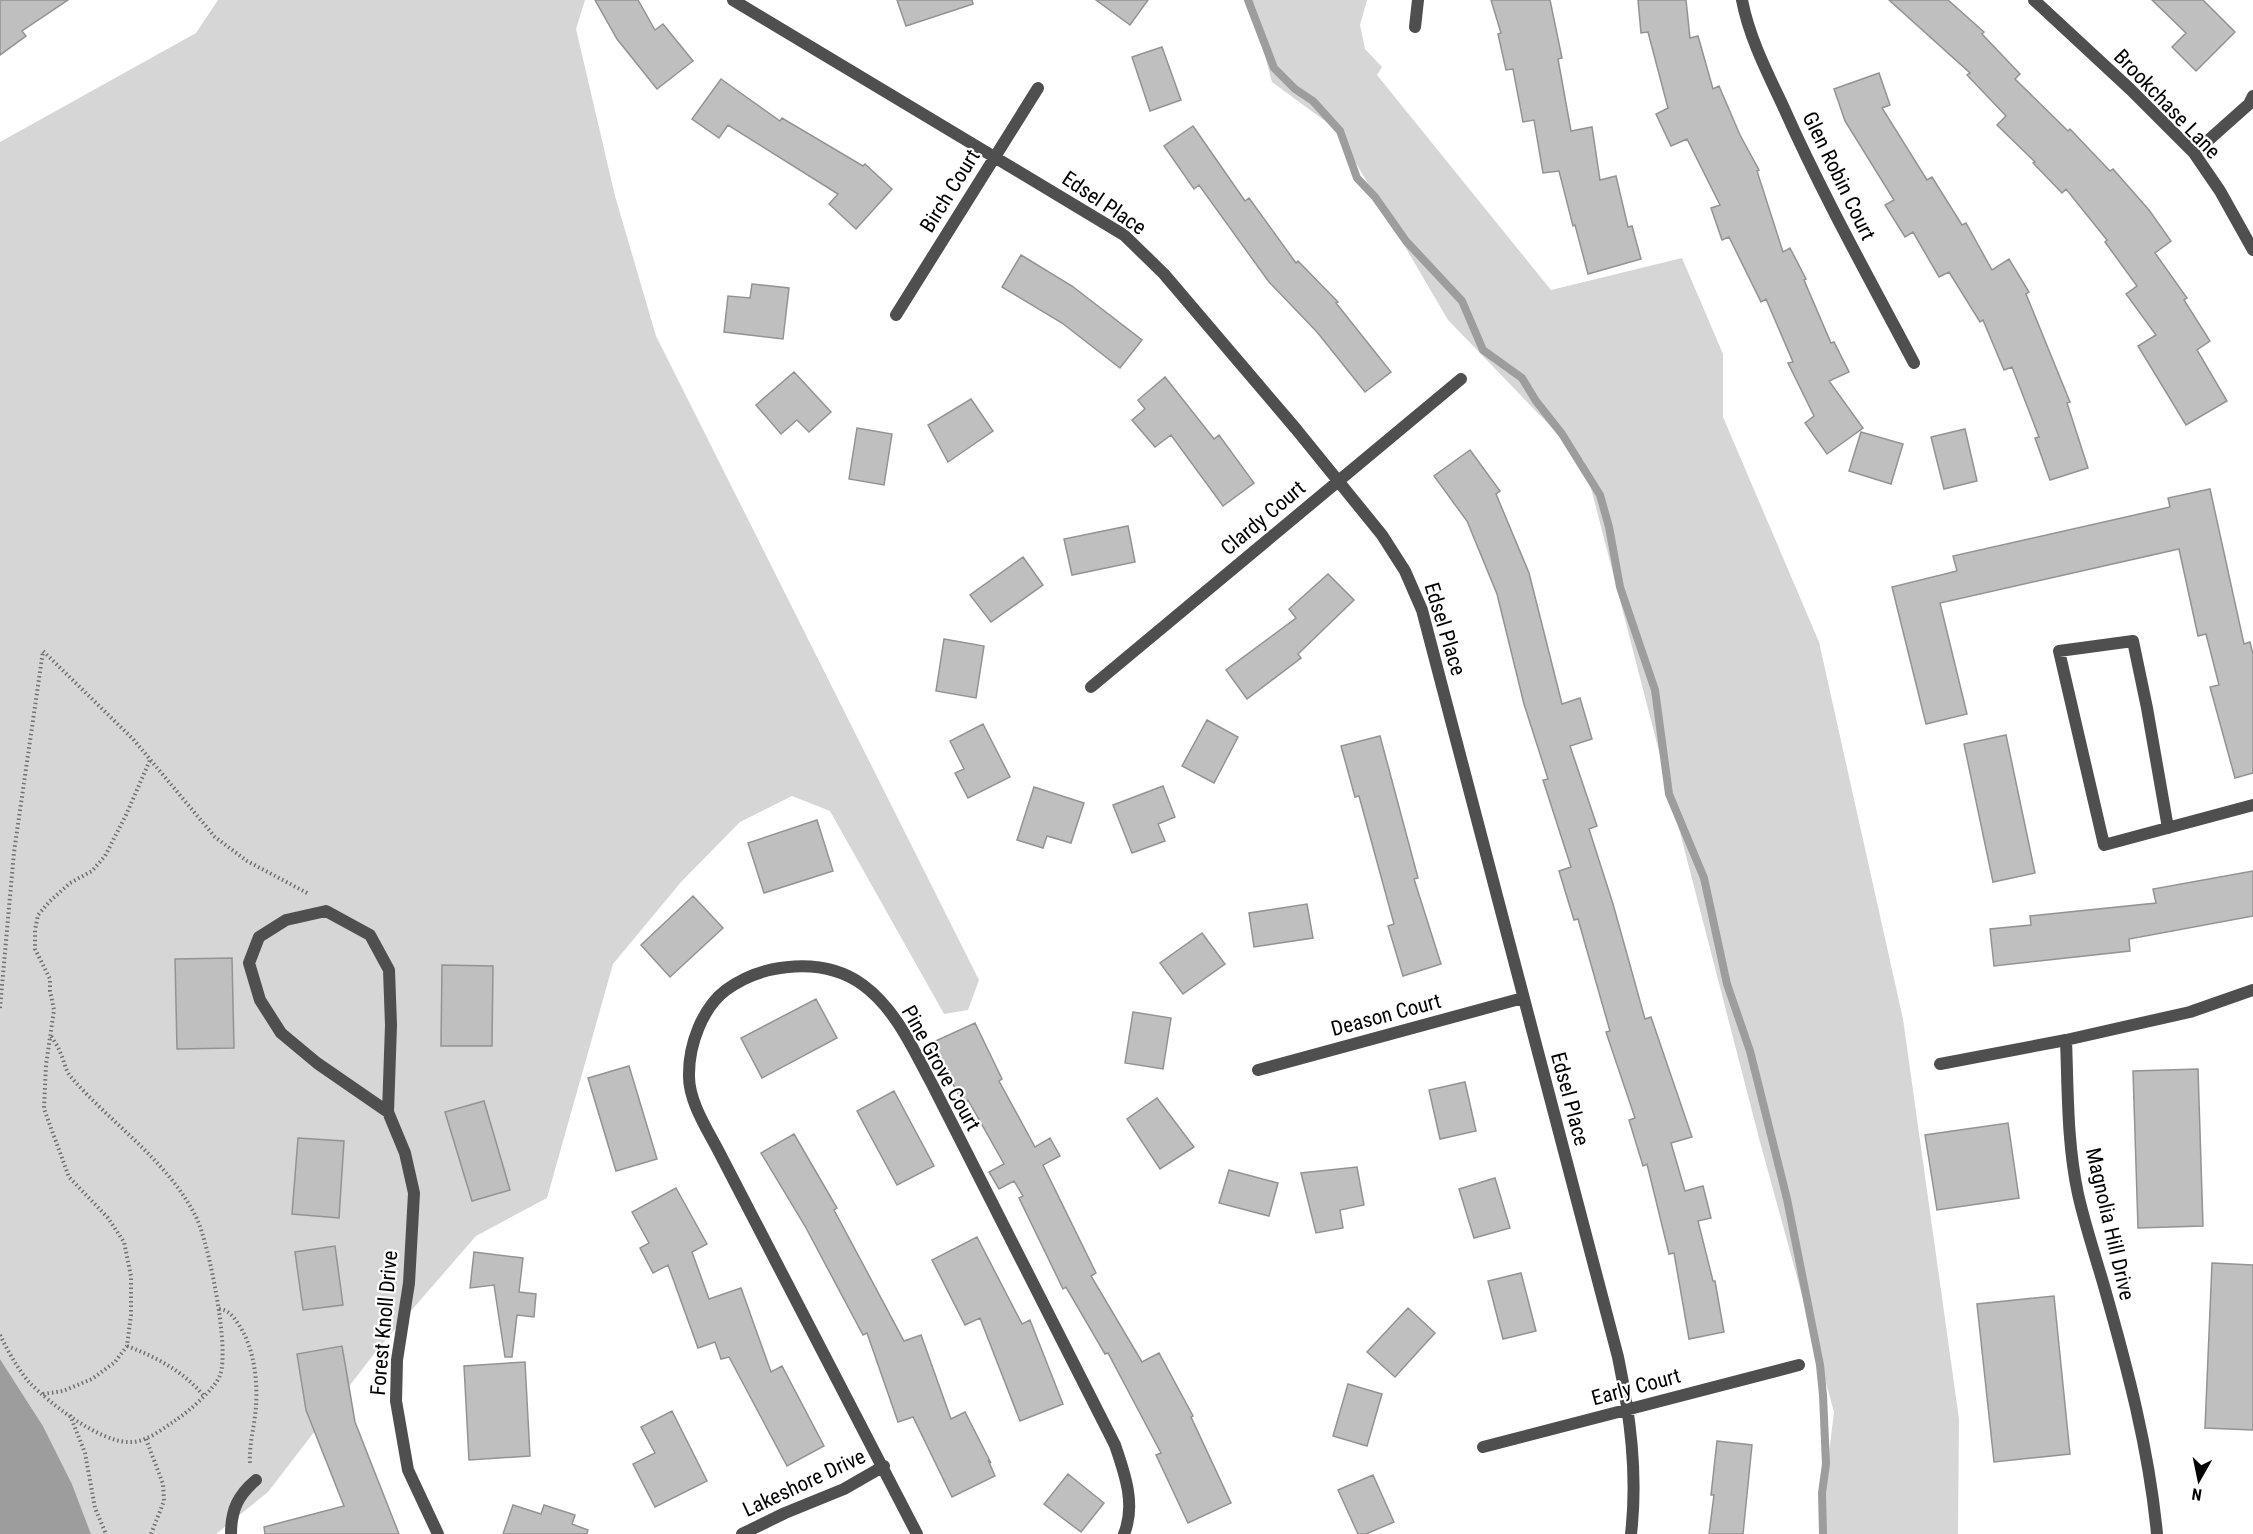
<svg xmlns="http://www.w3.org/2000/svg" width="2253" height="1534" font-family="'Roboto Condensed',sans-serif">
<style>
.green{fill:#d6d6d6}
.water{fill:#9d9d9d}
.lines{fill:none;stroke-linecap:round;stroke-linejoin:round}
.stream{stroke:#9d9d9d;stroke-width:8}
.building{fill:#bfbfbf;stroke:#939393;stroke-width:1.5}
.path{stroke:#717171;stroke-width:4;stroke-dasharray:1.5 3;stroke-linecap:butt}
.lane{stroke:#4f4f4f;stroke-width:12}
.street{stroke:#4f4f4f;stroke-width:12}
.labels{text-anchor:middle;stroke-width:4.5;stroke-linejoin:round;paint-order:stroke}
.street-label{font-size:21px;fill:#000;stroke:#fff}
</style>
<rect width="100%" height="100%" fill="#fff"/>
<!-- green -->
<path class="green" d="M 218,0 L 585,0 L 576,29 L 615,196 L 656,336 L 979,980 L 968,1010 L 944,1014 L 830,811 L 792,796 L 740,822 L 681,882 L 613,964 L 547,1198 L 476,1236 L 377,1350 L 268,1492 L 216,1534 L 91,1534 L 72,1484 L 43,1426 L 0,1359 L 0,142 L 196,33 Z
M 1250,0 L 1367,0 L 1360,25 L 1365,49 L 1382,67 L 1377,75 L 1551,290 L 1682,258 L 1723,354 L 1723,417 L 1819,642 L 1903,1019 L 1959,1419 L 1958,1534 L 1819,1534 L 1834,1412 L 1760,1142 L 1584,461 L 1448,320 L 1336,129 L 1272,82 Z"/>
<!-- water -->
<path class="water" d="M 0,1359 L 43,1426 L 72,1484 L 91,1534 L 0,1534 Z"/>
<g class="lines">
<!-- stream -->
<path class="stream" d="M 1248,0 L 1274,68 L 1295,89 L 1313,101 L 1340,131 L 1357,178 L 1375,197 L 1406,241 L 1462,301 L 1483,350 L 1522,378 L 1536,401 L 1562,434 L 1600,495 L 1609,527 L 1620,587 L 1655,690 L 1669,794 L 1704,878 L 1727,984 L 1750,1051 L 1787,1199 L 1820,1365 L 1823,1395 L 1826,1464 L 1822,1493 L 1823,1534"/>
</g>
<!-- building -->
<path class="building" d="M 0,0 L 68,0 L 22,31 L 26,36 L 0,55 Z
M 595,0 L 638,0 L 655,30 L 663,24 L 693,61 L 657,89 L 617,39 Z
M 897,0 L 972,0 L 973,4 L 906,26 Z
M 1096,0 L 1148,0 L 1130,25 Z
M 1491,0 L 1550,0 L 1562,58 L 1558,59 L 1571,131 L 1592,127 L 1600,180 L 1616,176 L 1628,227 L 1632,226 L 1641,259 L 1588,274 L 1575,225 L 1573,226 L 1559,171 L 1543,173 L 1534,120 L 1523,122 L 1513,69 L 1506,70 L 1498,34 L 1501,33 Z
M 1638,0 L 1686,0 L 1690,38 L 1698,36 L 1713,89 L 1719,86 L 1740,135 L 1759,170 L 1757,171 L 1783,252 L 1790,248 L 1806,279 L 1804,280 L 1831,343 L 1834,342 L 1849,372 L 1829,381 L 1863,428 L 1827,454 L 1805,423 L 1814,416 L 1788,363 L 1793,362 L 1766,299 L 1761,302 L 1729,237 L 1722,240 L 1711,208 L 1720,205 L 1687,139 L 1671,146 L 1656,114 L 1668,108 L 1648,32 L 1641,33 Z
M 1889,0 L 1948,0 L 1984,32 L 1982,34 L 2020,74 L 2015,79 L 2068,131 L 2070,129 L 2110,171 L 2113,169 L 2149,210 L 2171,241 L 2155,253 L 2187,298 L 2184,300 L 2210,341 L 2197,350 L 2227,401 L 2186,425 L 2138,346 L 2156,335 L 2126,294 L 2137,286 L 2105,242 L 2107,240 L 2066,189 L 2062,193 L 2033,163 L 2035,162 L 1997,125 L 2006,116 L 1967,75 L 1970,73 Z
M 2152,0 L 2203,0 L 2235,32 L 2196,71 L 2172,47 L 2186,33 Z
M 1162,47 L 1181,100 L 1150,111 L 1132,57 Z
M 1879,73 L 1890,105 L 1882,108 L 1927,180 L 1932,177 L 1962,225 L 1966,223 L 1992,270 L 2009,259 L 2029,292 L 2026,294 L 2070,402 L 2067,403 L 2088,468 L 2050,480 L 2035,438 L 2039,437 L 2012,367 L 2004,370 L 1983,320 L 1980,322 L 1949,272 L 1939,277 L 1913,232 L 1905,237 L 1885,205 L 1894,200 L 1845,121 L 1834,89 Z
M 721,79 L 780,121 L 782,118 L 863,166 L 865,164 L 892,189 L 856,229 L 829,204 L 838,194 L 728,125 L 719,138 L 692,119 Z
M 1193,126 L 1245,201 L 1249,198 L 1296,263 L 1298,261 L 1338,302 L 1336,303 L 1391,372 L 1365,392 L 1317,332 L 1269,282 L 1199,185 L 1194,189 L 1164,146 Z
M 1021,255 L 1072,286 L 1142,340 L 1120,368 L 1062,323 L 1002,287 Z
M 752,284 L 789,288 L 783,339 L 724,332 L 728,296 L 750,298 Z
M 794,372 L 831,412 L 809,432 L 797,420 L 781,434 L 756,405 Z
M 1165,377 L 1214,439 L 1219,435 L 1254,483 L 1223,506 L 1171,435 L 1155,447 L 1132,420 L 1145,409 L 1138,400 Z
M 971,399 L 993,431 L 948,462 L 928,425 Z
M 857,428 L 892,434 L 884,485 L 849,479 Z
M 1965,429 L 1977,481 L 1944,489 L 1931,437 Z
M 1861,432 L 1903,444 L 1891,484 L 1849,471 Z
M 1470,450 L 1500,491 L 1496,494 L 1529,573 L 1562,704 L 1580,698 L 1592,739 L 1570,746 L 1597,826 L 1589,829 L 1613,904 L 1645,1019 L 1651,1017 L 1692,1137 L 1671,1143 L 1685,1191 L 1703,1186 L 1711,1218 L 1698,1221 L 1713,1281 L 1715,1281 L 1724,1332 L 1689,1339 L 1674,1253 L 1669,1254 L 1647,1164 L 1643,1166 L 1629,1120 L 1635,1118 L 1606,1032 L 1610,1031 L 1578,919 L 1574,920 L 1559,871 L 1571,867 L 1543,780 L 1548,779 L 1524,704 L 1497,594 L 1467,521 L 1434,476 Z
M 2210,489 L 2244,644 L 2250,642 L 2253,654 L 2253,773 L 2235,778 L 2210,687 L 2219,685 L 2206,634 L 2198,636 L 2179,549 L 1940,603 L 1967,714 L 1926,724 L 1892,587 L 1957,571 L 1953,556 L 2170,507 L 2168,498 Z
M 1128,526 L 1135,562 L 1072,575 L 1064,539 Z
M 1023,557 L 1043,585 L 991,622 L 970,595 Z
M 1328,574 L 1354,600 L 1298,654 L 1301,658 L 1247,699 L 1226,670 L 1296,618 L 1289,609 Z
M 944,639 L 984,646 L 976,698 L 936,691 Z
M 1207,720 L 1238,737 L 1214,783 L 1182,766 Z
M 983,724 L 1010,777 L 968,798 L 955,773 L 964,769 L 950,741 Z
M 2006,735 L 2035,873 L 1993,882 L 1964,744 Z
M 1380,736 L 1418,878 L 1414,879 L 1441,964 L 1403,976 L 1388,926 L 1394,924 L 1359,796 L 1355,797 L 1341,746 Z
M 1163,786 L 1175,817 L 1158,824 L 1165,841 L 1132,853 L 1113,805 Z
M 1034,787 L 1084,803 L 1071,843 L 1047,836 L 1043,848 L 1017,840 Z
M 817,820 L 833,871 L 764,893 L 748,843 Z
M 2253,871 L 2253,916 L 2129,939 L 2130,951 L 1994,966 L 1990,929 L 2031,925 L 2030,916 L 2156,903 L 2153,889 Z
M 693,896 L 723,928 L 670,977 L 641,945 Z
M 1307,904 L 1313,938 L 1254,947 L 1249,913 Z
M 1202,933 L 1225,964 L 1183,994 L 1160,963 Z
M 232,958 L 234,1048 L 177,1049 L 175,959 Z
M 442,965 L 493,966 L 492,1046 L 441,1046 Z
M 816,999 L 837,1038 L 762,1078 L 741,1038 Z
M 1133,1012 L 1171,1018 L 1163,1069 L 1125,1063 Z
M 975,1023 L 1002,1079 L 999,1081 L 1035,1147 L 1050,1138 L 1060,1156 L 1043,1165 L 1096,1273 L 1091,1276 L 1142,1362 L 1159,1353 L 1193,1416 L 1191,1417 L 1231,1503 L 1188,1523 L 1156,1455 L 1161,1453 L 1108,1353 L 1105,1354 L 1066,1287 L 1063,1289 L 1019,1198 L 1023,1196 L 1014,1181 L 999,1189 L 989,1172 L 1004,1164 L 968,1100 L 963,1103 L 931,1043 Z
M 629,1066 L 657,1159 L 616,1171 L 588,1078 Z
M 2198,1069 L 2203,1226 L 2138,1228 L 2133,1071 Z
M 1465,1082 L 1476,1131 L 1440,1139 L 1429,1090 Z
M 894,1091 L 934,1166 L 897,1185 L 857,1111 Z
M 1157,1098 L 1194,1147 L 1160,1169 L 1127,1119 Z
M 484,1101 L 510,1190 L 472,1201 L 445,1112 Z
M 2008,1123 L 2019,1198 L 1937,1210 L 1925,1135 Z
M 794,1134 L 837,1208 L 834,1210 L 904,1341 L 921,1335 L 951,1419 L 965,1412 L 991,1463 L 988,1460 L 995,1476 L 952,1497 L 913,1417 L 898,1422 L 867,1333 L 863,1335 L 805,1226 L 761,1153 Z
M 298,1138 L 344,1141 L 339,1218 L 292,1214 Z
M 1357,1167 L 1364,1205 L 1340,1210 L 1343,1228 L 1316,1233 L 1301,1173 Z
M 1229,1170 L 1278,1183 L 1269,1216 L 1219,1203 Z
M 1495,1178 L 1510,1228 L 1474,1238 L 1459,1189 Z
M 676,1188 L 707,1244 L 692,1252 L 709,1299 L 741,1288 L 771,1372 L 782,1366 L 824,1446 L 787,1466 L 729,1357 L 721,1359 L 715,1342 L 698,1348 L 668,1265 L 653,1273 L 640,1248 L 649,1243 L 632,1212 Z
M 977,1237 L 1022,1324 L 1030,1320 L 1063,1404 L 1020,1421 L 980,1318 L 965,1325 L 932,1260 Z
M 335,1246 L 343,1305 L 303,1310 L 295,1252 Z
M 474,1252 L 523,1258 L 519,1292 L 536,1294 L 534,1317 L 517,1315 L 512,1357 L 505,1357 L 494,1285 L 470,1288 Z
M 2212,1263 L 2253,1265 L 2253,1430 L 2205,1428 Z
M 1521,1273 L 1536,1331 L 1503,1339 L 1488,1281 Z
M 2054,1296 L 2070,1454 L 1994,1462 L 1977,1304 Z
M 1408,1308 L 1435,1333 L 1395,1377 L 1367,1352 Z
M 342,1346 L 355,1422 L 399,1534 L 265,1534 L 264,1527 L 344,1506 L 306,1410 L 297,1354 Z
M 525,1362 L 530,1456 L 469,1460 L 464,1366 Z
M 1348,1384 L 1382,1394 L 1367,1446 L 1333,1436 Z
M 672,1411 L 707,1481 L 655,1507 L 633,1464 L 655,1453 L 641,1427 Z
M 1717,1441 L 1752,1445 L 1743,1534 L 1709,1534 L 1714,1495 L 1711,1495 Z
M 1068,1474 L 1104,1503 L 1081,1532 L 1044,1504 Z
M 1373,1475 L 1394,1522 L 1366,1534 L 1358,1534 L 1338,1490 Z
M 513,1505 L 541,1514 L 544,1505 L 575,1515 L 572,1524 L 588,1530 L 587,1534 L 503,1534 Z"/>
<g class="lines">
<!-- path -->
<path class="path" d="M 0,1008 L 14,852 L 43,651 L 133,739 L 215,837 L 247,861 L 309,894
M 219,1309 C 228,1310 232,1315 237,1322 C 255,1347 259,1386 255,1416 C 253,1432 249,1447 250,1463
M 0,1335 C 8,1351 17,1368 29,1382 C 49,1403 98,1441 128,1442 C 146,1443 162,1429 176,1420 C 188,1412 216,1388 220,1375 C 230,1349 209,1245 197,1219 C 169,1161 111,1124 71,1077 C 65,1070 64,1060 60,1052 C 58,1046 54,1041 51,1036
M 127,1346 C 156,1357 183,1371 203,1395
M 43,1394 L 63,1391 L 92,1379 L 115,1362 L 127,1346 L 131,1315 L 131,1276 L 124,1242 L 108,1218 L 69,1177 L 44,1109 L 46,1065 L 54,1010 L 50,991 L 50,979 L 35,949 L 35,930 L 38,915 L 50,901 L 70,883 L 92,871 L 105,856 L 126,815 L 150,760
M 70,1415 L 85,1453 L 95,1508 L 106,1534
M 146,1439 L 163,1484 L 164,1501 L 151,1534"/>
<!-- lane -->
<path class="lane" d="M 1940,1064 L 2066,1040"/>
<!-- street -->
<path class="street" d="M 733,0 L 1124,235 L 1164,274 L 1296,429 L 1382,535 L 1405,571 L 1422,610 L 1618,1357 C 1630,1415 1638,1474 1631,1534
M 1742,0 C 1749,37 1767,72 1783,106 C 1822,194 1869,278 1914,363
M 2034,0 L 2130,89 L 2194,153 L 2220,191 L 2253,250
M 1415,27 L 1418,0
M 2194,153 L 2249,104 L 2253,96
M 896,315 L 1038,88
M 1091,687 L 1461,379
M 2168,828 L 2147,708 L 2133,641 L 2059,651 L 2104,845 L 2253,805
M 1258,1070 L 1523,998
M 388,1112 L 317,1063 L 281,1033 L 260,1000 L 249,963 L 259,937 L 286,920 L 326,911 L 370,935 L 389,970 L 391,1025 L 388,1112 L 405,1153 L 414,1193 L 409,1283 L 397,1360 L 396,1401 L 408,1470 L 438,1534
M 1483,1447 L 1799,1365
M 231,1534 C 231,1510 238,1495 256,1480
M 742,1534 L 785,1513 L 844,1489 L 884,1466
M 917,1534 L 718,1150 C 707,1129 688,1100 689,1074 C 689,1045 702,1008 726,990 C 764,962 825,957 863,985 C 896,1009 914,1051 933,1086 L 1115,1445 C 1125,1474 1136,1505 1124,1534
M 2157,1534 C 2149,1449 2127,1367 2104,1286 C 2095,1255 2085,1225 2078,1194 C 2067,1143 2068,1091 2066,1040 L 2190,1012 L 2253,990"/>
</g>
<g class="labels">
<!-- street labels -->
<g class="street-label">
<text transform="translate(2167 104) rotate(46)" y="7">Brookchase Lane</text>
<text transform="translate(1839 176) rotate(64)" y="7">Glen Robin Court</text>
<text transform="translate(950 191) rotate(-58)" y="7">Birch Court</text>
<text transform="translate(1104 203) rotate(34)" y="7">Edsel Place</text>
<text transform="translate(1263 518) rotate(-40)" y="7">Clardy Court</text>
<text transform="translate(1445 629) rotate(73)" y="7">Edsel Place</text>
<text transform="translate(1386 1015) rotate(-15)" y="7">Deason Court</text>
<text transform="translate(941 1068) rotate(61)" y="7">Pine Grove Court</text>
<text transform="translate(1570 1099) rotate(75)" y="7">Edsel Place</text>
<text transform="translate(2110 1224) rotate(77)" y="7">Magnolia Hill Drive</text>
<text transform="translate(384 1323) rotate(-85)" y="7">Forest Knoll Drive</text>
<text transform="translate(1636 1387) rotate(-15)" y="7">Early Court</text>
<text transform="translate(804 1483) rotate(-25)" y="7">Lakeshore Drive</text>
</g>
</g>
<!-- north arrow -->
<g transform="translate(2199 1480) rotate(189)" stroke="#ffffff" stroke-width="4.5" paint-order="stroke">
<path d="M0-4.5L10 22L0 15L-10 22Z" fill="#000000"/>
<text y="-9" font-size="16" font-weight="bold" text-anchor="middle" fill="#000000">N</text>
</g>
</svg>
